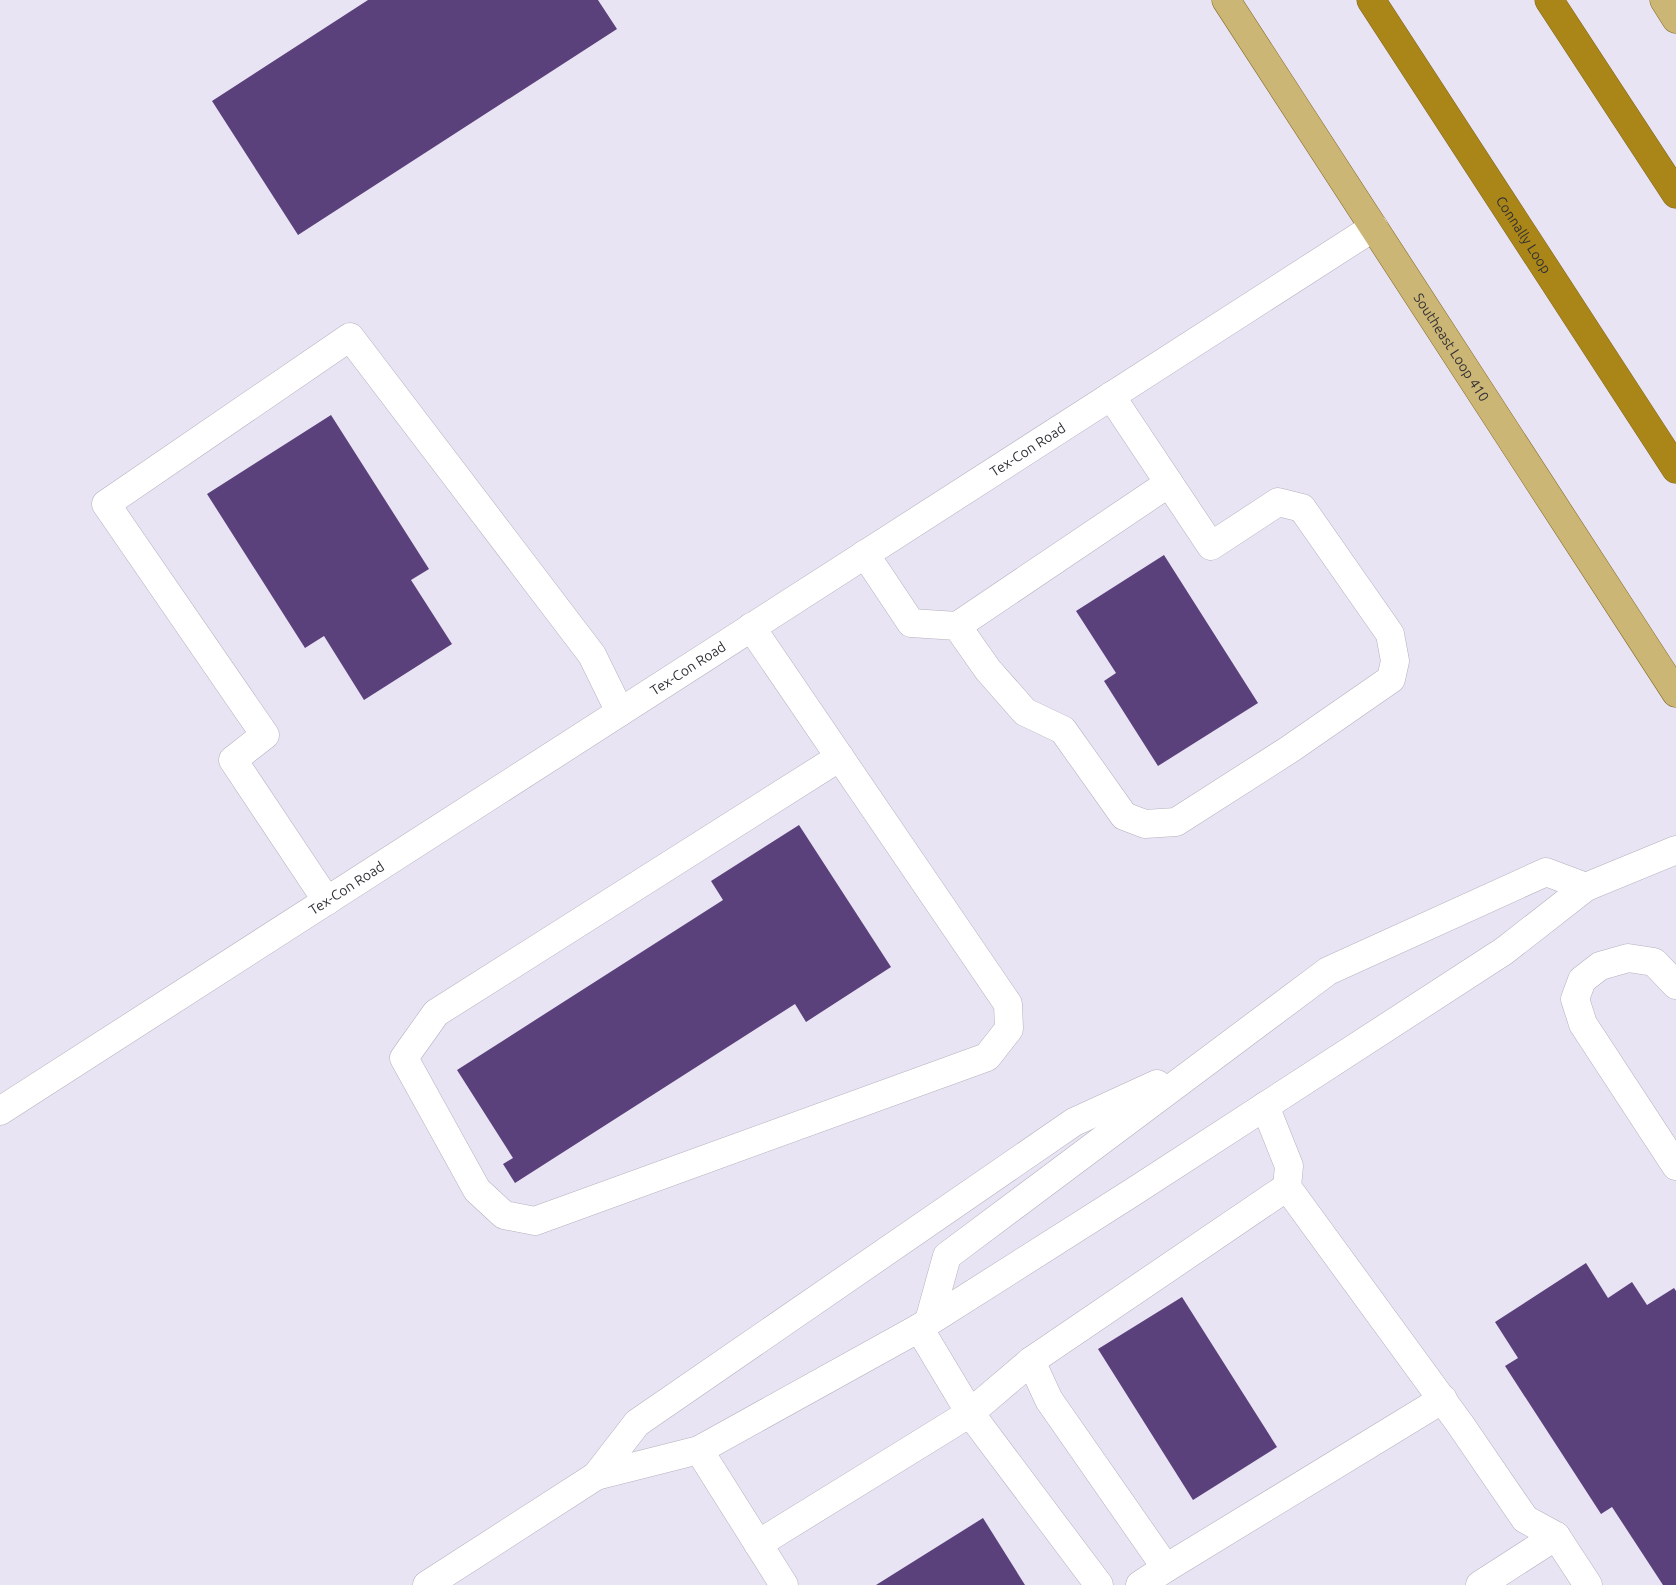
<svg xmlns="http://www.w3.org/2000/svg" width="1676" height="1585" font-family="Ubuntu,sans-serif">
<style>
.building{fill:#5a417b}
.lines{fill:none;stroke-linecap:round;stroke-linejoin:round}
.minor-casing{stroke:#b5b0be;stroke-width:29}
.major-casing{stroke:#806823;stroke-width:29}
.highway-casing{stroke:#806823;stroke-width:29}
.minor{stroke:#fff;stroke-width:28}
.major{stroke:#ccb675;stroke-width:28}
.highway{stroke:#aa8619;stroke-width:28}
.labels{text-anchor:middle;stroke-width:5;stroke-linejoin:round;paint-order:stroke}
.street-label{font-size:14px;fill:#323035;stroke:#fff}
</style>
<rect width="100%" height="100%" fill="#e9e4f3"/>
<!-- building -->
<path class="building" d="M 368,0 L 598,0 L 617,29 L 298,235 L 212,101 Z
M 331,415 L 429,569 L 411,580 L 452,644 L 364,700 L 324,636 L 305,648 L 207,494 Z
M 1164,555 L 1258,703 L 1158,766 L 1104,681 L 1116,673 L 1076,611 Z
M 799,825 L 891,967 L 806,1022 L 795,1004 L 515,1183 L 503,1164 L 513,1158 L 457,1070 L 723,900 L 711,881 Z
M 1586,1263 L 1608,1298 L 1632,1282 L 1647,1305 L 1674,1288 L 1676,1291 L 1676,1585 L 1663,1585 L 1612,1507 L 1601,1514 L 1505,1366 L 1518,1358 L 1495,1322 Z
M 1182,1297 L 1277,1447 L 1193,1500 L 1098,1349 Z
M 983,1518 L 1025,1585 L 876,1585 Z"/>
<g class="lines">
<defs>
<g id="minor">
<path d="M 865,554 L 911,623 L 957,626 L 988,670 L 1025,712 L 1063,730 L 1124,816 L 1145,824 L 1176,822 L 1290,749 L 1391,679 L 1395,661 L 1390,634 L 1302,508 L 1278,502 L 1211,546 L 1111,396"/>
<path d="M 957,626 L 1169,483"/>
<path d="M 751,627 L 1008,1004 L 1009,1029 L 987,1057 L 535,1221 L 504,1215 L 477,1190 L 404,1058 L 436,1013 L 840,757"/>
<path d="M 327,901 L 233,760 L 265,735 L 106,504 L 350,337 L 592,655 L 620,712"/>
<path d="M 1676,985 L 1654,962 L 1628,958 L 1600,966 L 1582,980 L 1575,999 L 1583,1024 L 1676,1166"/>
<path d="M 1265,1106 L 1289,1166 L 1287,1187 L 1460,1424 L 1525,1519 L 1556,1536"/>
<path id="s1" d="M 0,1111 L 1374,227"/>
<path d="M 1287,1187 L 1031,1361 L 1049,1400 L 1166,1568 L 1443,1399"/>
<path d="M 929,1321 L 947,1256 L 1328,971 L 1546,872 L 1586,887"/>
<path d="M 1031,1361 L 970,1413 L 1099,1585"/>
<path d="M 699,1450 L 784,1585"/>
<path d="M 596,1476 L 637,1423 L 1074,1122 L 1157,1084"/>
<path d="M 758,1544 L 970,1413 L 919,1328"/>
<path d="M 427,1585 L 596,1476 L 699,1450 L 919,1328 L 1133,1192 L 1504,951 L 1586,887 L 1676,850"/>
<path d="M 1140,1585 L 1166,1568"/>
<path d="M 1480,1585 L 1556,1536 L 1588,1585"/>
</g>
<g id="major">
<path id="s2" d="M 1226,0 L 1676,693"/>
<path d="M 1664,0 L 1676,19"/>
</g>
<g id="highway">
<path id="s3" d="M 1371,0 L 1676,469"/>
<path d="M 1549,0 L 1676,194"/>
</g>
</defs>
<!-- minor casing -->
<use href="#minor" class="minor-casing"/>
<!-- major casing -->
<use href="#major" class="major-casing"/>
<!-- highway casing -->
<use href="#highway" class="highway-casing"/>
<!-- minor -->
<use href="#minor" class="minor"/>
<!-- major -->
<use href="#major" class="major"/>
<!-- highway -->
<use href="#highway" class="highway"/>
</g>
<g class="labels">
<!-- street labels -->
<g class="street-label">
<text dy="5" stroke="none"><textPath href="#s3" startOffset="280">Connally Loop</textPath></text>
<text dy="5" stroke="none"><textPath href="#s2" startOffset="414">Southeast Loop 410</textPath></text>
<text dy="5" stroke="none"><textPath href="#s1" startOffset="1222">Tex-Con Road</textPath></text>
<text dy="5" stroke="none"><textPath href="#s1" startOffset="818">Tex-Con Road</textPath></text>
<text dy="5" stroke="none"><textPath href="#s1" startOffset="412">Tex-Con Road</textPath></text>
</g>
</g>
</svg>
